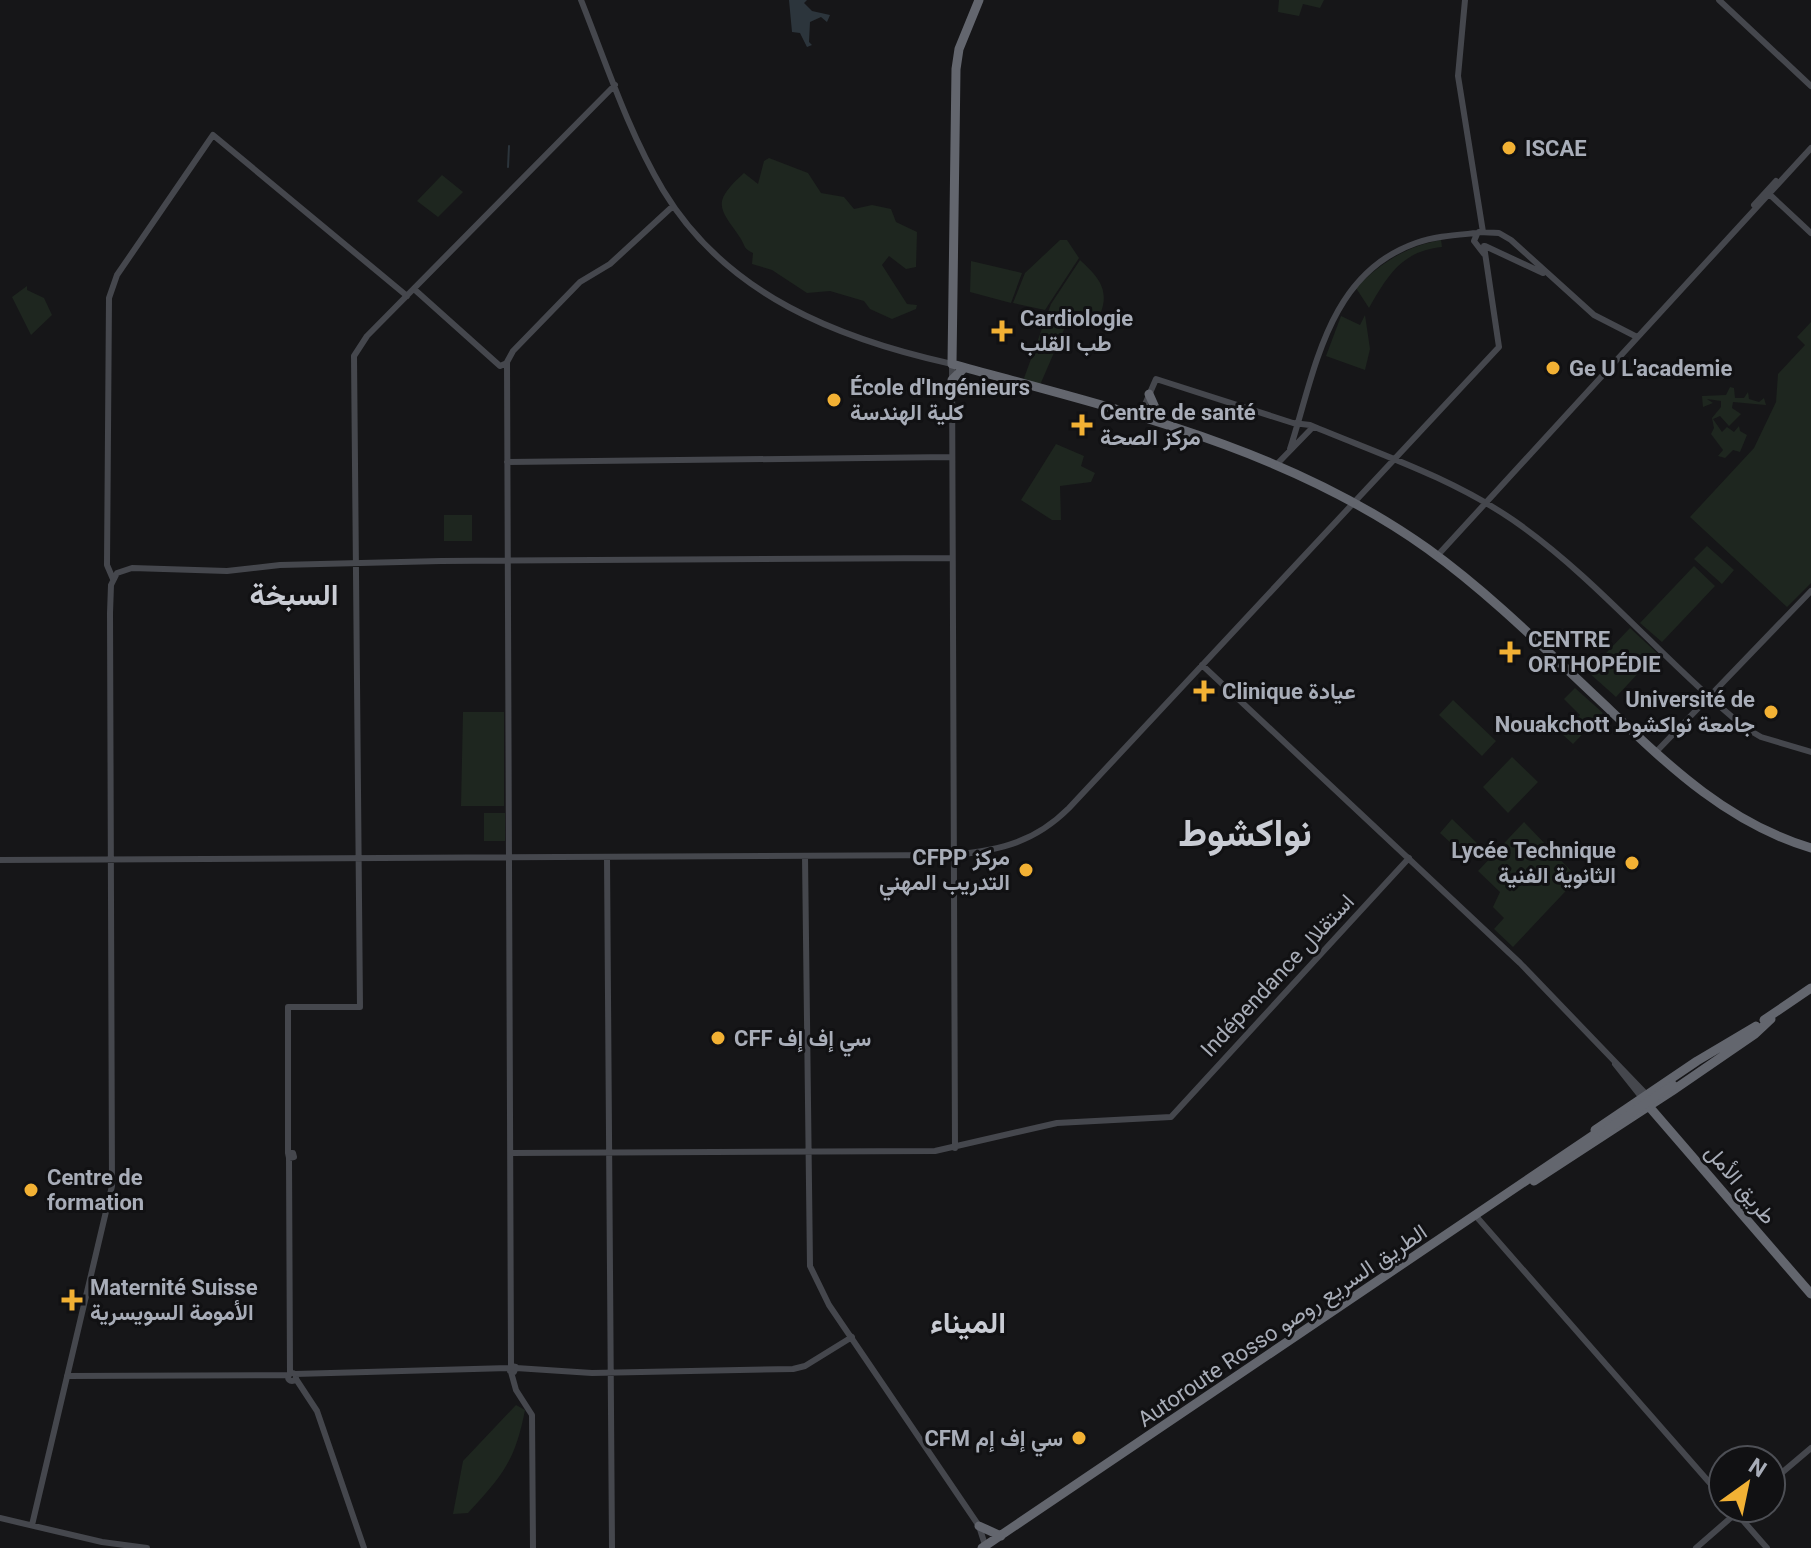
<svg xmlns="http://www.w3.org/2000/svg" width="1811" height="1548" font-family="Roboto,Vazirmatn,sans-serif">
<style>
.green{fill:#1e261f}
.water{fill:#2c353c}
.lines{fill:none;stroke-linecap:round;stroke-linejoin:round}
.stream{stroke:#2c353c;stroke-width:2}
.secondary{stroke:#45474d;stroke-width:6}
.highway{stroke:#63666e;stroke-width:9}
.highway-bridge{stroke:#63666e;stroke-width:9}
.poi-dot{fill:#f2b134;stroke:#111113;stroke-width:3}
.labels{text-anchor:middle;stroke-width:6;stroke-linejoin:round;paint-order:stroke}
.poi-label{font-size:22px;font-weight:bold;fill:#a8adb8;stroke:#111113;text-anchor:start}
.street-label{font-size:22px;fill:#a8adb8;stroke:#111113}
.district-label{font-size:30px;font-weight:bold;fill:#c9ccd4;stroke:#111113}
.town-label{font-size:38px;font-weight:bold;fill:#c9ccd4;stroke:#111113}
</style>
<rect width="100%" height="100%" fill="#161618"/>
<!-- green -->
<path class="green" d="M 1279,0 L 1324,0 L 1320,8 L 1303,4 L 1299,16 L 1278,12 Z
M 769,158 L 808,173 L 821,193 L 844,197 L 854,209 L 872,205 L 891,209 L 896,222 L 917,232 L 916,267 L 906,269 L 889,256 L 882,265 L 907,304 L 917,305 L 916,309 L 892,319 L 870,309 L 864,301 L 830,291 L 807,293 L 772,270 L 752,264 L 753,253 C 744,249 745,246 741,239 C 720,208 710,204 744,173 L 758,184 L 764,161 Z
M 442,175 L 463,192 L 438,217 L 417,201 Z
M 1060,240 L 1067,240 L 1079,258 L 1045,310 L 1013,303 L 1025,273 Z
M 1441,240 L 1442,247 C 1402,251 1388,275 1369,308 L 1356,288 C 1380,263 1407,246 1441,240 Z
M 1080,260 C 1096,275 1110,288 1101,312 L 1072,311 L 1040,385 L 1023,381 L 1051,304 Z
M 971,261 L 1022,273 L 1011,303 L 970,292 Z
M 27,286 L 27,290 L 44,298 L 52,315 L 31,335 L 12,297 Z
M 1365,315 L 1370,349 L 1365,370 L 1326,356 L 1341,316 L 1360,325 Z
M 1811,322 L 1811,583 L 1787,607 L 1690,517 L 1754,448 L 1776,402 L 1778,374 L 1805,345 L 1797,337 Z
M 1730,387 L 1734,388 L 1735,398 L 1744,398 L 1748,392 L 1749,399 L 1759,402 L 1764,398 L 1766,405 L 1733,402 L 1732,408 L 1741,414 L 1729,426 L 1720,416 L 1713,419 L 1722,432 L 1727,427 L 1734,432 L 1739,426 L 1740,431 L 1747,435 L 1740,452 L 1733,450 L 1725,458 L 1718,456 L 1723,450 L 1711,434 L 1714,428 L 1712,418 L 1721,407 L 1721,401 L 1707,399 L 1713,403 L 1703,407 L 1702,396 L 1726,395 Z
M 1056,444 L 1084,456 L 1081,466 L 1095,473 L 1091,482 L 1060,486 L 1061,520 L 1052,520 L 1021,500 Z
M 444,515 L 472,515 L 472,541 L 444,541 Z
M 1707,546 L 1734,570 L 1722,584 L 1694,559 Z
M 1694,566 L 1715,586 L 1662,642 L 1640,623 Z
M 1630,628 L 1657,653 L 1616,697 L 1588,672 Z
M 1575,688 L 1603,713 L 1573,744 L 1562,734 L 1580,715 L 1564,699 Z
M 1453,700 L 1496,741 L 1482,756 L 1439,715 Z
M 463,712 L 504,712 L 504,806 L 461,806 Z
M 1512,757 L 1538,782 L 1508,813 L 1483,787 Z
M 484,813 L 505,813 L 505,841 L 484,841 Z
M 1452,819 L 1478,844 L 1466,857 L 1440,833 Z
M 1524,822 L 1578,878 L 1513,947 L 1494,929 L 1504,918 L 1493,907 L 1500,892 L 1478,871 Z
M 516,1405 L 525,1410 C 515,1461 503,1475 468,1513 L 453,1514 L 463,1461 Z"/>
<!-- water -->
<path class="water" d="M 789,0 L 807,0 L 804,3 L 812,11 L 830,15 L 827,22 L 821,17 L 810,22 L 809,42 L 812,45 L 807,47 L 800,33 L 792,32 Z"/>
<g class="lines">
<!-- stream -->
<path class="stream" d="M 508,167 L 509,146"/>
<!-- secondary -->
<path class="secondary" d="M 581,0 C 606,63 628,131 663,190 C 726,295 839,339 952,364 L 955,1148
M 1465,0 L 1458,76 L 1483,232
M 1719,0 L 1811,86
M 1767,192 L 1811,233
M 1754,205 L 1776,181
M 1479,232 L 1499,233 L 1511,240 L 1594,315 L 1637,337
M 1477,234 L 1474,241 L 1484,254
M 1485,246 L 1543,273
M 414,289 L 500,366 L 507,363
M 1140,416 L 1156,379 L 1293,423 L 1310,425 C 1379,454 1450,477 1513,520 C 1598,579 1664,662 1744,727 L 1761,737 L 1811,752
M 1290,449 C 1315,372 1327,274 1416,243 C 1436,236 1457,235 1477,233
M 507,462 L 951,457
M 1278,463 L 1313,427
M 1437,556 L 1811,148
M 113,579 L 107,565 L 109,298 L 117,275 L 213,135 L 407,296
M 1202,665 L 1520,963 L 1647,1095
M 1655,753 L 1811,591
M 805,856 L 810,1266 L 829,1305 L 979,1526 L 985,1545
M 607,857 L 612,1548
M 0,860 L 954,855 C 1001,850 1035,842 1069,808 L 1499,347 L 1484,246
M 1615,1064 L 1642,1098
M 288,1153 L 288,1007 L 360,1007 L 354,356 L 367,336 L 615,85
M 293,1153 L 294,1157 L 289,1158 L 288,1153 Z
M 511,1153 L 935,1151 L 1057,1123 L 1171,1117 L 1409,858
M 289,1158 L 290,1373
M 1475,1215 L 1723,1498
M 511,1366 L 510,1371 L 514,1372 L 516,1367 L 511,1366 L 507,362 L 513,351 L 580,282 L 610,264 L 673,206
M 516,1368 L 592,1373 L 793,1369 L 805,1366 L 852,1337
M 511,1372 L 516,1390 L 532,1415 L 533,1548
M288 1377a4 4 0 1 1 8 0a4 4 0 1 1-8 0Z
M 295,1374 L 509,1368
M 67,1376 L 289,1375
M 296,1379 L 317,1411 L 364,1548
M 1771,1482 L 1811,1448
M 1732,1508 L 1767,1548
M 0,1518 L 102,1542 L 147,1548
M 32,1525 L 112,1186 L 110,613 L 111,585 L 117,573 L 132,568 L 227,571 L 280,565 L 441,561 L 951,558
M 1696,1548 L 1742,1508"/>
<!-- highway -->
<path class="highway" d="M 979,0 L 959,49 L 956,69 L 952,364 C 1119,410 1285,447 1428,549 C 1493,596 1550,654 1609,709 C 1670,767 1728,823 1811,848
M 952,380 L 964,368
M 1149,394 L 1161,421
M 1764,1020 L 1811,988
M 1646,1103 L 1811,1294
M 1595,1130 L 1697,1061 L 1756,1026
M 1534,1181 L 1672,1091 L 1755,1034 L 1771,1019
M 979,1526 L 1001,1536
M 982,1548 L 1601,1130"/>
<!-- highway-bridge -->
<path class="highway-bridge" d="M 1602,1133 L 1673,1085"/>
</g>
<!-- markers -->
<g class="poi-dot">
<circle cx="1509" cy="148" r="8"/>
<path d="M998 319h8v8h8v8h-8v8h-8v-8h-8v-8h8z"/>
<circle cx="1553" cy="368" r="8"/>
<circle cx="834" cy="400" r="8"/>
<path d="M1078 413h8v8h8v8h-8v8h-8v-8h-8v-8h8z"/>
<path d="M1506 640h8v8h8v8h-8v8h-8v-8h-8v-8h8z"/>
<path d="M1200 679h8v8h8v8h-8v8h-8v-8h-8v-8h8z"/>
<circle cx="1771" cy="712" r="8"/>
<circle cx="1632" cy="863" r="8"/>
<circle cx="1026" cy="870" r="8"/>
<circle cx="718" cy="1038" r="8"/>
<circle cx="31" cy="1190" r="8"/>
<path d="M68 1288h8v8h8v8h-8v8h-8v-8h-8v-8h8z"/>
<circle cx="1079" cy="1438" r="8"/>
</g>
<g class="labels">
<!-- poi labels -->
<g class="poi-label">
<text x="1525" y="156">ISCAE</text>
<text x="1020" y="326">Cardiologie<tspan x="1020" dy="25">طب القلب</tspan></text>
<text x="1569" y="376">Ge U L'academie</text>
<text x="850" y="395">École d'Ingénieurs<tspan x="850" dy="25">كلية الهندسة</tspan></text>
<text x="1100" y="420">Centre de santé<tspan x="1100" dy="25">مركز الصحة</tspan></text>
<text x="1528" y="647">CENTRE<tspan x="1528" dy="25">ORTHOPÉDIE</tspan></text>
<text x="1222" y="699">Clinique عيادة</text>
<text x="1755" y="707" text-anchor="end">Université de<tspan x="1755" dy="25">Nouakchott جامعة نواكشوط</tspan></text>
<text x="1616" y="858" text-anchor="end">Lycée Technique<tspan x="1616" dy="25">الثانوية الفنية</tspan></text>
<text x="1010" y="865" text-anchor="end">CFPP مركز<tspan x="1010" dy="25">التدريب المهني</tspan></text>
<text x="734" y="1046">CFF سي إف إف</text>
<text x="47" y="1185">Centre de<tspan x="47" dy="25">formation</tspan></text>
<text x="90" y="1295">Maternité Suisse<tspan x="90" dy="25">الأمومة السويسرية</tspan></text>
<text x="1063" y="1446" text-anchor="end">CFM سي إف إم</text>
</g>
<!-- street labels -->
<g class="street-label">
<text transform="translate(1277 975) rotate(-47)" y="8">Indépendance استقلال</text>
<text transform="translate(1741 1184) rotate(50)" y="8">طريق الأمل</text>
<text transform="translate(1282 1325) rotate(-34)" y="8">Autoroute Rosso الطريق السريع روصو</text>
</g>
<!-- district labels -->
<g class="district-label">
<text x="294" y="605">السبخة</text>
<text x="968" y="1333">الميناء</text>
</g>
<!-- town labels -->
<g class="town-label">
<text x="1245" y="846">نواكشوط</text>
</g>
</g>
<!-- north arrow -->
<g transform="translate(1747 1484) rotate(33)"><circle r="38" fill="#111113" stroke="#4d4f55" stroke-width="2"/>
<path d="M0-6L14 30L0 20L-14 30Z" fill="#f2b134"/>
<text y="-12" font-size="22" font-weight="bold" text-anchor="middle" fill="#a8adb8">N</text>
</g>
</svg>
